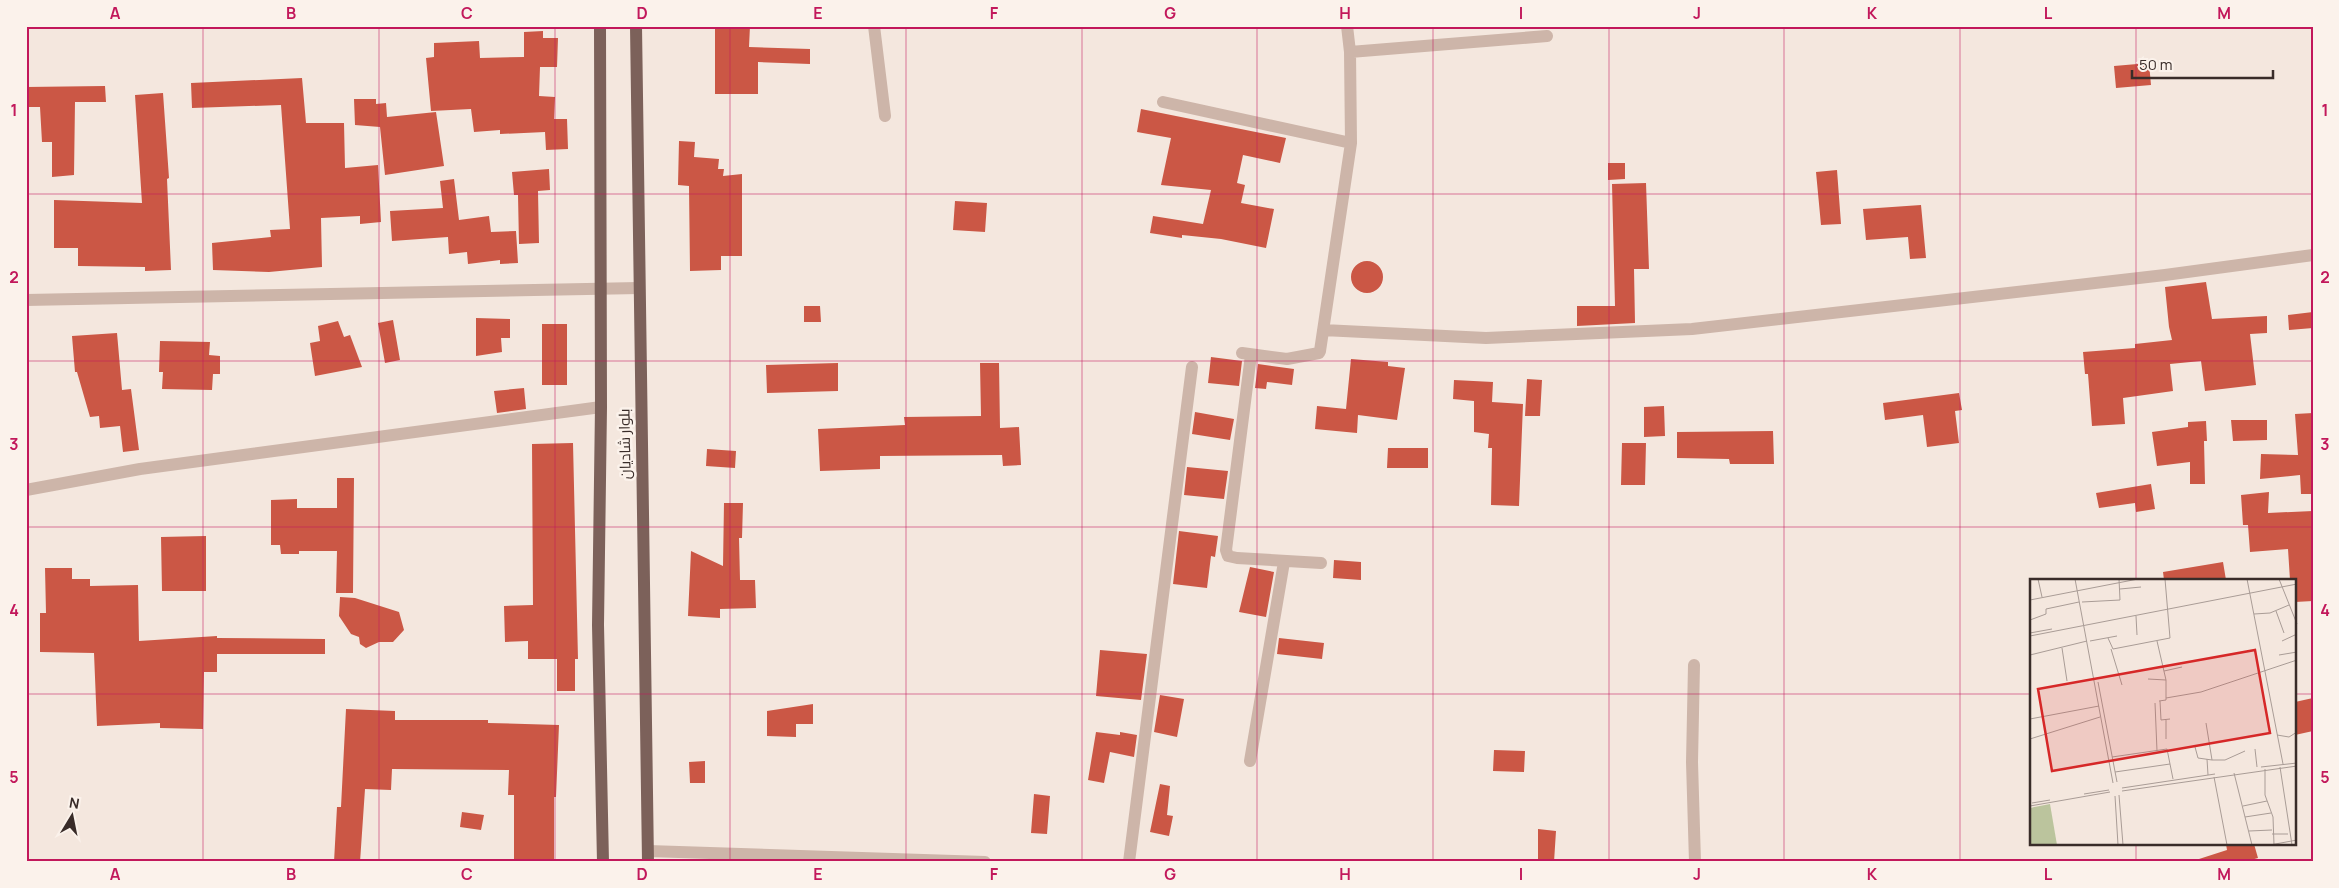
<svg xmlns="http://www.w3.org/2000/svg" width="2339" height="888" font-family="Manrope,Cairo,sans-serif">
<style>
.building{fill:#cb5745}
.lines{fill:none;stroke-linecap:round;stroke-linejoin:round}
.minor{stroke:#cdb5a9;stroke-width:12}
.primary{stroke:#7c615a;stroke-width:12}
.grid{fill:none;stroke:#c2185b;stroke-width:1;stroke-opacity:0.55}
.labels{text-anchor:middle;stroke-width:5;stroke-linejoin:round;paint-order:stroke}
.street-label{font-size:15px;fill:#392c29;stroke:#fbf2eb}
.inset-road{fill:none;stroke:#a99c96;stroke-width:1}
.view{fill:#d62828;fill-opacity:0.15;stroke:#d62828;stroke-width:2.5}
.inset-edge{fill:none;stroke:#392c29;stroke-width:2.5}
.neatline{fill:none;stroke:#c2185b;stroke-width:2}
.grid-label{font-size:16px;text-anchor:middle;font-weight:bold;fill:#c2185b}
</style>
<rect width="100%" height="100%" fill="#f4e7de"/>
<!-- building -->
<path class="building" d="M 715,26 L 750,26 L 749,47 L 810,49 L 810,64 L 758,62 L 758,94 L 715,94 Z
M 543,31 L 543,38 L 558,38 L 557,67 L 540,67 L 539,96 L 555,97 L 554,119 L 567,119 L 568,149 L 546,150 L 545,132 L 500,134 L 500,130 L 474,132 L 471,109 L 431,111 L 426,58 L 434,57 L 434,43 L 479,41 L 480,58 L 524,57 L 524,32 Z
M 2149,63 L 2151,85 L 2116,88 L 2114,66 Z
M 302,78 L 306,123 L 344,123 L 345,168 L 378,165 L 381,222 L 360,224 L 360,216 L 321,218 L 322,267 L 269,272 L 213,270 L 212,243 L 271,237 L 270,230 L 290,229 L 281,105 L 192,108 L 191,83 Z
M 105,86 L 106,102 L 75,102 L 74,175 L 52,177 L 52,142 L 42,142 L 40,107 L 26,107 L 26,87 Z
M 163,93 L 169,178 L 167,179 L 171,270 L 145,271 L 145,267 L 78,266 L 78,248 L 54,248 L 54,200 L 142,203 L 135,95 Z
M 354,99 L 376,99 L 376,104 L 386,103 L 387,117 L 436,112 L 444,166 L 385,175 L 380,127 L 355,125 Z
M 1141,109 L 1286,138 L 1280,163 L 1243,155 L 1237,183 L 1245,185 L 1241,203 L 1274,209 L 1266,248 L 1221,239 L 1182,235 L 1182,238 L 1150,233 L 1153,216 L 1203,224 L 1211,190 L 1161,185 L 1171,138 L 1137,132 Z
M 679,141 L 695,142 L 694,157 L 719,159 L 718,169 L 724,169 L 723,176 L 742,174 L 742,256 L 721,256 L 721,270 L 690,271 L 689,186 L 678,185 Z
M 1608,163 L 1625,163 L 1625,179 L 1608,180 Z
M 549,169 L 550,190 L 538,191 L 539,243 L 519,244 L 518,195 L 514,195 L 512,172 Z
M 1837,170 L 1841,224 L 1821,225 L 1816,172 Z
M 454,179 L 459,220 L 489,216 L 491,232 L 516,231 L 518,263 L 500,264 L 500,260 L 468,264 L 467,252 L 449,254 L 448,237 L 392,241 L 390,211 L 443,208 L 440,181 Z
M 1646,183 L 1649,269 L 1634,269 L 1635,323 L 1577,326 L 1577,306 L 1615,306 L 1612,184 Z
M 955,201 L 987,203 L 985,232 L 953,230 Z
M 1921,205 L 1926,258 L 1910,259 L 1908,237 L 1866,240 L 1863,209 Z
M1351 277a16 16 0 1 1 32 0a16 16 0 1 1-32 0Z
M 2206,282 L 2212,319 L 2267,316 L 2267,333 L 2250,334 L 2256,385 L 2205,391 L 2201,361 L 2170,364 L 2173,391 L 2123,398 L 2125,424 L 2092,426 L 2088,374 L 2085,374 L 2083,352 L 2135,348 L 2135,344 L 2172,340 L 2169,327 L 2165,287 Z
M 804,306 L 820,306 L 821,322 L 804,322 Z
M 2313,312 L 2313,328 L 2289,330 L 2288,315 Z
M 476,318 L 510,319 L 510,338 L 501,338 L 502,352 L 476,356 Z
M 393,320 L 400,360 L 385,363 L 378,323 Z
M 338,321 L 344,337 L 350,335 L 362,367 L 315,376 L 310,343 L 320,341 L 318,326 Z
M 542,324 L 567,324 L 567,385 L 542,385 Z
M 117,333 L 122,390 L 131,389 L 139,450 L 123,452 L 120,426 L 100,428 L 99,416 L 90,417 L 77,372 L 75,372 L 72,336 Z
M 160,341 L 210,342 L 209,355 L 220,356 L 220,374 L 213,374 L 212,390 L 162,389 L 163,372 L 159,372 Z
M 1211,357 L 1242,361 L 1239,386 L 1208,383 Z
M 1351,359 L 1388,362 L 1388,366 L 1405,368 L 1397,420 L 1358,415 L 1357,433 L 1315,429 L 1317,406 L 1346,409 Z
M 838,363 L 838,391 L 767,393 L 766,365 Z
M 980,363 L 999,363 L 1000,428 L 1019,427 L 1021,465 L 1003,466 L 1002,455 L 880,456 L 880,469 L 820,471 L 818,429 L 905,425 L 904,417 L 981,416 Z
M 1258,364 L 1294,369 L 1292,385 L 1267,382 L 1266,389 L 1255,388 Z
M 1527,379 L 1542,380 L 1540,416 L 1525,416 Z
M 1454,380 L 1493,382 L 1492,402 L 1523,404 L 1519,506 L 1491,505 L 1492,448 L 1488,448 L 1489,434 L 1474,432 L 1474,401 L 1453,399 Z
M 524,388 L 526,409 L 497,413 L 494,391 Z
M 1959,393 L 1962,410 L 1955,411 L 1959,443 L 1927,447 L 1923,415 L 1885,420 L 1883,403 Z
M 1664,406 L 1665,436 L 1644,437 L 1644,407 Z
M 1195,412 L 1234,419 L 1230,440 L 1192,434 Z
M 2313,413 L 2313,494 L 2301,494 L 2300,475 L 2260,479 L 2261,454 L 2298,455 L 2295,414 Z
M 2231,420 L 2267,420 L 2267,440 L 2233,441 Z
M 2206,421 L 2207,441 L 2204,441 L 2205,484 L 2190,484 L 2190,462 L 2157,466 L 2152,432 L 2188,427 L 2188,422 Z
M 1773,431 L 1774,464 L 1730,464 L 1729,459 L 1677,458 L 1677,432 Z
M 573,443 L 578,659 L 575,659 L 575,691 L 557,691 L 557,659 L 528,659 L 528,641 L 505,642 L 504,606 L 533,605 L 532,444 Z
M 1622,443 L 1646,443 L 1645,485 L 1621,485 Z
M 1388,448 L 1428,448 L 1428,468 L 1387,468 Z
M 707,449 L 736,451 L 735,468 L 706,466 Z
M 1187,467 L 1228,471 L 1224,499 L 1184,495 Z
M 337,478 L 354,478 L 353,593 L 336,593 L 337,551 L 299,551 L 299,554 L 281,554 L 280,545 L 271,545 L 271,500 L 297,499 L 297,508 L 337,508 Z
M 2151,484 L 2155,509 L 2136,512 L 2135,503 L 2099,508 L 2096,493 Z
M 2269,492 L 2268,513 L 2313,511 L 2313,601 L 2295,602 L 2295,580 L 2290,580 L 2288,549 L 2250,552 L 2248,525 L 2243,525 L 2241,495 Z
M 724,503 L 743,503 L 742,538 L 739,538 L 740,580 L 755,580 L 756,608 L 720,609 L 720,618 L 688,616 L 691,551 L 723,566 Z
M 1179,531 L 1218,536 L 1215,557 L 1211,556 L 1207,588 L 1173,584 Z
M 206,536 L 206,591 L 162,591 L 161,537 Z
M 1334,560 L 1361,562 L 1361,580 L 1333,578 Z
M 2223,562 L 2226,580 L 2164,580 L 2163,572 Z
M 1250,567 L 1274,572 L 1266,617 L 1239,612 Z
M 45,568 L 72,568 L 72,579 L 90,579 L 90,586 L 138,585 L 139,641 L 217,636 L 217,638 L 325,639 L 325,654 L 217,654 L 217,672 L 204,672 L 203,729 L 160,728 L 160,723 L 97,726 L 94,653 L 40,652 L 40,613 L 46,613 Z
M 340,597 L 355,598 L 399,612 L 404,630 L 393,642 L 379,642 L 366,648 L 360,644 L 359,637 L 351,634 L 339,616 Z
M 1279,638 L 1324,643 L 1322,659 L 1277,654 Z
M 1100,650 L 1147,654 L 1141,700 L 1096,696 Z
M 1160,695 L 1184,699 L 1177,737 L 1154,732 Z
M 2313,698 L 2313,731 L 2295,735 L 2295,702 Z
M 813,704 L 813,724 L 796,724 L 796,737 L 767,736 L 767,711 Z
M 346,709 L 395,711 L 395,720 L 488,720 L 488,723 L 559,725 L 556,797 L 554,797 L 554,862 L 514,862 L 514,795 L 508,795 L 509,770 L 392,769 L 391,790 L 365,789 L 360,862 L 334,862 L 337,807 L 341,807 Z
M 1096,732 L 1120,735 L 1120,732 L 1137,735 L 1134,757 L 1110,752 L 1104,783 L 1088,780 Z
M 1494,750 L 1525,751 L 1524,772 L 1493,771 Z
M 705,761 L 705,783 L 690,783 L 689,762 Z
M 1160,784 L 1170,786 L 1167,815 L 1173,816 L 1169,836 L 1150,832 Z
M 1034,794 L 1050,796 L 1047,834 L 1031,833 Z
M 462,812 L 484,815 L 481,830 L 460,827 Z
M 1538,829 L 1556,831 L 1554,862 L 1538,862 Z
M 2226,844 L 2254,844 L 2258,858 L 2244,862 L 2200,862 L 2199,859 L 2227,850 Z"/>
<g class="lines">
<!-- minor -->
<path class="minor" d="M 874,26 L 885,116
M 1350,52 L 1547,36
M 1163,102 L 1351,143
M 26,300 L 639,288
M 1323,330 L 1486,338 L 1692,329 L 2165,275 L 2313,255
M 1242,353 L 1287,359 L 1319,353 L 1320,351 L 1351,143 L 1350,52 L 1347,26
M 1251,355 L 1226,550 L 1228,556 L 1237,558 L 1321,563
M 26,490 L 140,469 L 601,407
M 1694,665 L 1692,762 L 1695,862
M 1250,761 L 1284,562
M 648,851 L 985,862
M 1129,862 L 1192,367"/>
<!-- primary -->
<path class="primary" d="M 600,26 L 601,407 L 598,625 L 603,862
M 636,26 L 648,862"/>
</g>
<!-- grid -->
<path class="grid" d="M 203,26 L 203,862M 379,26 L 379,862M 555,26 L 555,862M 730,26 L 730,862M 906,26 L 906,862M 1082,26 L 1082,862M 1257,26 L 1257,862M 1433,26 L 1433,862M 1609,26 L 1609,862M 1784,26 L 1784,862M 1960,26 L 1960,862M 2136,26 L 2136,580M 26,194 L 2313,194M 26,361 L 2313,361M 26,527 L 2313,527M 26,694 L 2032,694M 2295,694 L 2313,694M 2136,844 L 2136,862"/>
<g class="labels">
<!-- street labels -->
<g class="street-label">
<text transform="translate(625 444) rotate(-91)" y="5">بلوار شادیان</text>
</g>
</g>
<!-- overview -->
<g transform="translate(2030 579)">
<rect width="266" height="266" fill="#f4e7de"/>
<path d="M 20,225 L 27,266 L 0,266 L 0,229 Z" fill="#bbc49d"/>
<path class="inset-road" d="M 8,0 L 12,18M 45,0 L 83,204M 217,0 L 253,185M 249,0 L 267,45M 90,10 L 111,8M 0,21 L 108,0M 52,23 L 90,21 L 89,0M 246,32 L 254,54M 224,35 L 240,34 L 259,26M 106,37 L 107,56M 0,41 L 16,35 L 16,30 L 49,23M 0,54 L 22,50M 0,57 L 267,5M 78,59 L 83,70 L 140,59 L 135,0M 60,62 L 87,57M 127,62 L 136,101 L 136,121 L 129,122M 252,62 L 267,55M 32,69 L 37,102M 81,70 L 92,106M 0,76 L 57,62M 249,76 L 267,73M 134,92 L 152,88M 118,100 L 136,101M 68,103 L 87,203M 136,119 L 171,113 L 267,81M 130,122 L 131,141 L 140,140M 125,124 L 127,172M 0,140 L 69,127M 136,141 L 136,160M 176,144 L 182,181M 247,156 L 259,158 L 267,153M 0,160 L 70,138M 165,168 L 168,179 L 182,181 L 195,181 L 215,172M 225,170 L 227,188M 82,178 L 137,170 L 143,200M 177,180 L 178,196M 231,188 L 267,184M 250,188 L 262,266M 235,190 L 235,216 L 243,238 L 244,266M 85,193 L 140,185M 204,194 L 222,266M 184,198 L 197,266M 92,209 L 185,195M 92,212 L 267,187M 54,215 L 79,211M 89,216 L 93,266M 85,217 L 88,266M 2,224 L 20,221M 0,227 L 80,213M 213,227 L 237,222M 215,238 L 241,234M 219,252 L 242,251M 242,255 L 258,255M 240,266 L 267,261"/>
<path class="view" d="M 225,71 L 240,154 L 22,192 L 8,110 Z"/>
<rect width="266" height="266" class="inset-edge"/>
</g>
<!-- border -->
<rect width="2339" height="888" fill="none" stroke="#fbf2eb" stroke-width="55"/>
<!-- north arrow -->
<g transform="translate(72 816) rotate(10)" stroke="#fbf2eb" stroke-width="4" paint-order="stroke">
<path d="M0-4L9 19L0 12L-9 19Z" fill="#392c29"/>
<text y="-8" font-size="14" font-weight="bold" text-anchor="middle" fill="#392c29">N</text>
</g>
<!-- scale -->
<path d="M2132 70v8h141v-8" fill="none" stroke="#392c29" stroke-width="2.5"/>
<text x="2139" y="70" font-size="15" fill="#392c29" stroke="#fbf2eb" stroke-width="4" paint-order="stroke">50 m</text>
<rect x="28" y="28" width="2284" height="832" class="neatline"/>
<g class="grid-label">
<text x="115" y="19">A</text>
<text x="291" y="19">B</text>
<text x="467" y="19">C</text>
<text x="642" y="19">D</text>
<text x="818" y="19">E</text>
<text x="994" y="19">F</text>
<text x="1170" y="19">G</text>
<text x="1345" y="19">H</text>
<text x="1521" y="19">I</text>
<text x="1697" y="19">J</text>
<text x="1872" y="19">K</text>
<text x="2048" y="19">L</text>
<text x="2224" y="19">M</text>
<text x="14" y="116">1</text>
<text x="2325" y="116">1</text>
<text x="14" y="283">2</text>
<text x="2325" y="283">2</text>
<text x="14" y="450">3</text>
<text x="2325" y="450">3</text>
<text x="14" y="616">4</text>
<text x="2325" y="616">4</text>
<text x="14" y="783">5</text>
<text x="2325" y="783">5</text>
<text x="115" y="880">A</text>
<text x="291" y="880">B</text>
<text x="467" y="880">C</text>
<text x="642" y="880">D</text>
<text x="818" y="880">E</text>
<text x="994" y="880">F</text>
<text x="1170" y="880">G</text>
<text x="1345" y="880">H</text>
<text x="1521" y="880">I</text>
<text x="1697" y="880">J</text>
<text x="1872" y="880">K</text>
<text x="2048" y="880">L</text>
<text x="2224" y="880">M</text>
</g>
</svg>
